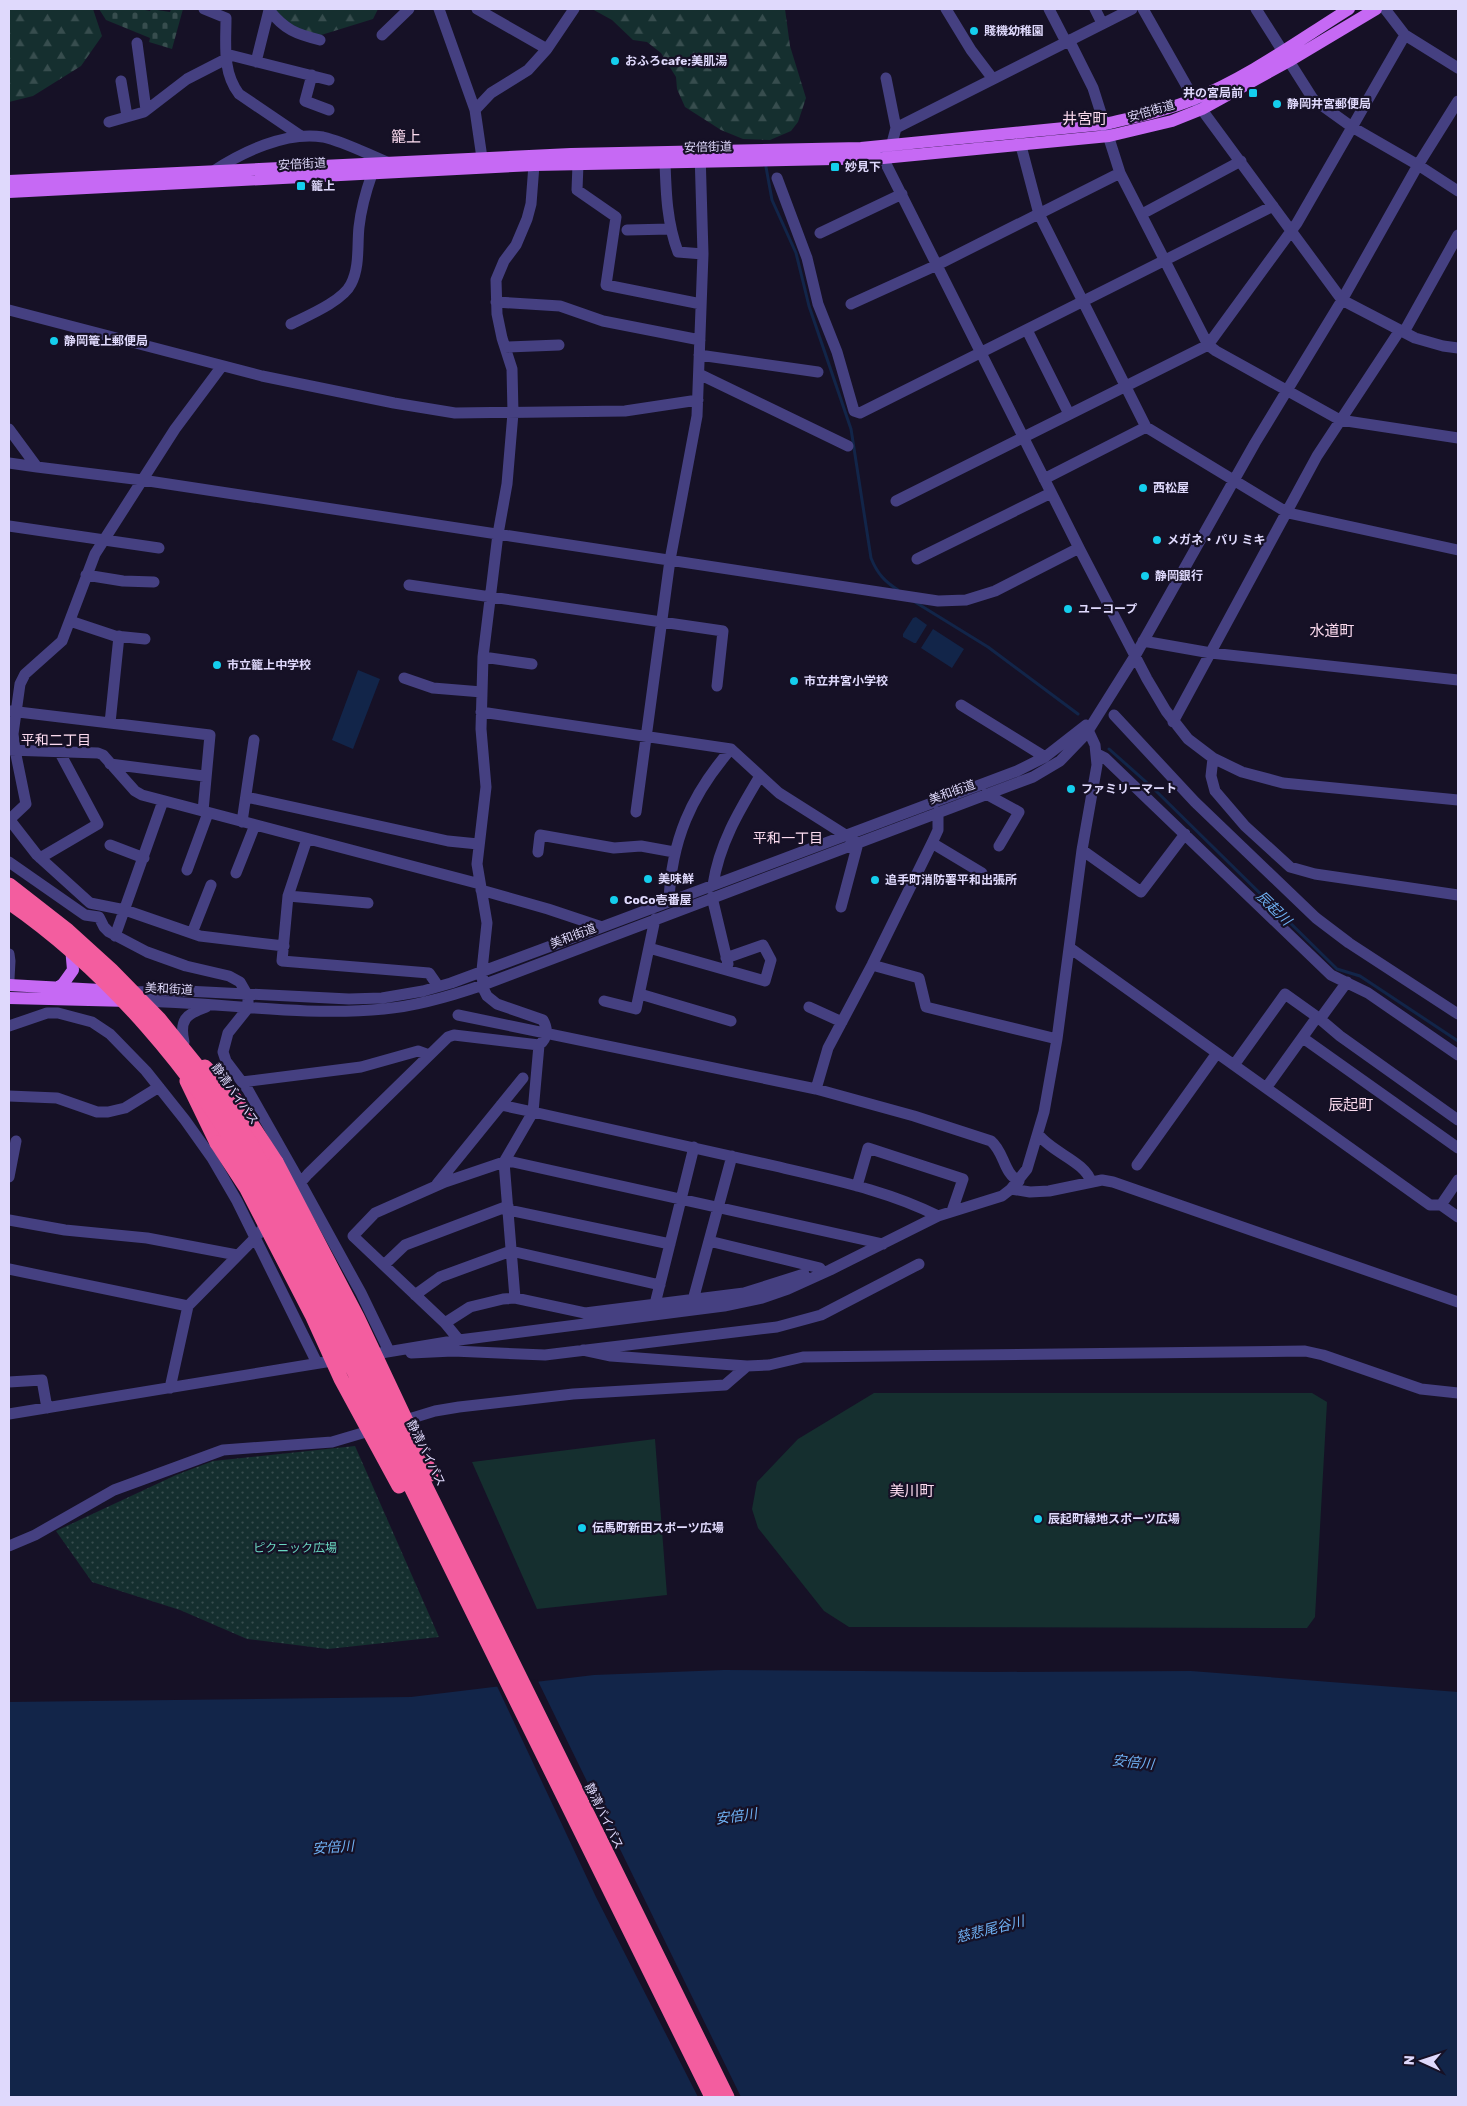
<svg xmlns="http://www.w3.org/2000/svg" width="1467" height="2106" font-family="Rubik,'Noto Sans JP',sans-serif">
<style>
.forest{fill:url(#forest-firs)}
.cemetery{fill:url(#cemetery-stones)}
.park{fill:url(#park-dots)}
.pitch{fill:#152f2f}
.water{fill:#122549}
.pier{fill:#161126}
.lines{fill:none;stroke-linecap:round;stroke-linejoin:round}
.stream{stroke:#122549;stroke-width:3}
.minor{stroke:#454081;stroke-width:11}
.major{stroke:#c669f4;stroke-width:12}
.highway{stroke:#f35d9f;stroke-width:15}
.highway-bridge{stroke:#f35d9f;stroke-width:15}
.poi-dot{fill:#14ceed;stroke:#161126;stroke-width:2}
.labels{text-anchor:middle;stroke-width:4.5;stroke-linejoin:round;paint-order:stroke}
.poi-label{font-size:12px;font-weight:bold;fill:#dfd9fc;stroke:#161126;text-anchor:start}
.street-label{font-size:12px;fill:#dfd9fc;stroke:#161126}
.park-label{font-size:12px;fill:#6ad7c1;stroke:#161126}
.neighbourhood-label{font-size:14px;fill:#fcdbef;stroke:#161126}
.water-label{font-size:14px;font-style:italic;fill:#6fb1f4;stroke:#161126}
.quarter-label{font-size:15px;fill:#fcdbef;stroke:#161126}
</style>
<defs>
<pattern id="forest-firs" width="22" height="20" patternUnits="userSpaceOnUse" patternTransform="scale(1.25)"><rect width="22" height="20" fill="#152f2f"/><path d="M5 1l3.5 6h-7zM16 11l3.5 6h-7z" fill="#374d4e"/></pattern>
<pattern id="cemetery-stones" width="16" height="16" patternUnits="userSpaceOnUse" patternTransform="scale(1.25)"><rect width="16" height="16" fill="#152f2f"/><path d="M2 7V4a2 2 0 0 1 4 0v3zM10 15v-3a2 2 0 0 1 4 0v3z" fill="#374d4e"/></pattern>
<pattern id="park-dots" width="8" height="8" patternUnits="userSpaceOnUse" patternTransform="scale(1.25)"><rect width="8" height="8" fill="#152f2f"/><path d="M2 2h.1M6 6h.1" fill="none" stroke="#374d4e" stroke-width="1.8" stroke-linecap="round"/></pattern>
</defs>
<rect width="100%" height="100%" fill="#161126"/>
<!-- forest -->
<path class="forest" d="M 9,9 L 93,9 L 102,36 L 81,66 L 33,96 L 9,102 Z
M 262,9 L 378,9 L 373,19 L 318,36 L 279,28 Z
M 592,9 L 785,9 L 790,46 L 806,98 L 798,122 L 791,131 L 770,140 L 743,139 L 721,130 L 685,107 L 677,89 L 676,77 L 661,53 L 647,42 L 633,40 L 612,20 Z"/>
<!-- cemetery -->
<path class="cemetery" d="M 99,9 L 140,9 L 150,11 L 151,9 L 170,12 L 171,9 L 183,9 L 172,49 L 149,42 L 150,38 L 106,20 Z"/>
<!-- park -->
<path class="park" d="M 355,1446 L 439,1637 L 328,1649 L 247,1639 L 180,1610 L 92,1582 L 56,1531 L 176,1475 L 213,1461 Z"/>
<!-- pitch -->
<path class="pitch" d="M 874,1393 L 1312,1393 L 1327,1402 L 1315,1617 L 1307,1628 L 849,1627 L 824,1611 L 758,1528 L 752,1509 L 757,1482 L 798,1439 Z
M 655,1439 L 667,1595 L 537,1609 L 472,1462 Z"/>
<!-- water -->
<path class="water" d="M 916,617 L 927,625 L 916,643 L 914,643 L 903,637 L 903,634 L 913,618 Z
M 933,629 L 964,649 L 952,668 L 921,648 Z
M 358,670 L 380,679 L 353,749 L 332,740 Z
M 724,1670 L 992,1672 L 1191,1671 L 1458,1692 L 1458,2097 L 9,2097 L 9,1702 L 411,1697 L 594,1675 Z"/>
<!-- pier -->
<path class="pier" d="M 537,1679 L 741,2097 L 698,2097 L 596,1897 L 496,1684 Z"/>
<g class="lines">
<!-- stream -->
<path class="stream" d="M 766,167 L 772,200 L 796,253 L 809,306 L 851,429 L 871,558 C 877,573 884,581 898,590
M 915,602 L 988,647 L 1078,714
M 1109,749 L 1154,789 L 1337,969 L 1360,976 L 1458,1041"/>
<!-- minor -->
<path class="minor" d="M 204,9 L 226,18 C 226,44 222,72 239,94 L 301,136
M 439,9 L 475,110
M 477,9 L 547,49
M 946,9 L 971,50 L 993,79
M 1049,9 L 1066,42
M 1095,9 L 1102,23
M 1143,9 L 1194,99 L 1342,300 L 1415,338 L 1443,346 L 1458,348
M 1256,9 L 1313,99 L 1352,127 L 1418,165 L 1458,191
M 382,35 L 409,9
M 1405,35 L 1458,68
M 1069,40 L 1093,88 L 1120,173 L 1208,345 L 1216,351 L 1340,420 L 1458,438
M 137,43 L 146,110
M 226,54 L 329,80
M 256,62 L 269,10 C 285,30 296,34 320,40
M 312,75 L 305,101 L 329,110
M 886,78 L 896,128
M 121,81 L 127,116
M 109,122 L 144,112 L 187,79 L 226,59
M 1021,146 L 1039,214 L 1146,427 L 1288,513 L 1458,550
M 482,158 L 475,110 L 491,93 L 528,70 L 547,49 L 574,9
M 665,162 C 666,193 667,223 678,252 L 703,254
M 578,164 L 577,190 L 616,217 L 606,285 L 701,304
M 212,172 C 242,152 286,131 323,137 C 345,142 367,154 387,162
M 777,178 L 807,258 L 818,304 L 837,352 L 854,411 L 860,413 L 1273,206
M 1142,214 L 1241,161
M 627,230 L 670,229
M 820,233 L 902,194
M 496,302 L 560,306 L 603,321 L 700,340
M 851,304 L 937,265 L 1120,173
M 9,310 L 262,376 L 394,403 L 455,413 L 625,411 L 698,400
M 291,324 C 307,316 343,301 351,284 C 360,267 357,245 359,227 C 361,209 366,191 372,174
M 1027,330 L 1069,414
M 1404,332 L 1458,235
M 505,347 L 559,345
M 699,355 L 818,372
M 699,374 L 848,446
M 9,429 L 37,467 L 142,480 L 938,601 L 966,600 L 995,591 L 1079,548 L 1147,679 L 1166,711 L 1188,739 L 1213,758 L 1242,772 L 1283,783 L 1458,800
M 9,463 L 37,467
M 1044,479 L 1146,427
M 896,501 L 1208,345 L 1297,223 L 1405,35 L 1385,9
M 9,526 L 159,548
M 1079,548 L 883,158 L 891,147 L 896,128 L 1132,9
M 917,559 L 1051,493
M 86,575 L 123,581 L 154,582
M 409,585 L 723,631 L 717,686
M 70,621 L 115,636 L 145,639
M 1143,641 L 1211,653 L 1458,680
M 483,657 L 532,664
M 404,678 L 433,688 L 482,692
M 961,705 L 1045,757
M 10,711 L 210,735 L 203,811
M 481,712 L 731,749 L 779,793 L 858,843 L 841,907
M 1114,715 L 1195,802 L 1316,918 L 1349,943 L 1458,1014
M 1173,722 L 1317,456 L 1400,330
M 110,723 L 119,636
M 9,750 L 98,753 L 103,755 L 135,791 L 142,795 L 480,884
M 1097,754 L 1105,758 L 1331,975 L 1368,993 L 1458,1055
M 1213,758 L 1211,776 L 1215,791 L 1245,826 L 1290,867 L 1315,874 L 1458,895
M 110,764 L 204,776
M 986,794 L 1019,812 L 999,846
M 246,797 L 448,841 L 478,844
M 636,812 L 670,560 L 697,416 L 703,254 L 700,152
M 9,819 L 37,855 L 90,903 L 125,910 L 200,936 L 284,946
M 9,820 L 26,804 L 15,750 L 13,734 L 20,684 L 25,674 L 62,641 L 95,554 L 175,429 L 222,366
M 242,822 L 254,740
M 307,839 L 288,896 L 282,961 L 429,973 L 438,986
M 932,843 L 982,873
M 110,845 L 144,858
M 1082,850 L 1141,892 L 1185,834
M 538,852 L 540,835 L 614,848 L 641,846 L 674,852
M 40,858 L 98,824 L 60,753
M 9,862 L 85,915 L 99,917 L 104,927 L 109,932 L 147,952 L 186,966 L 229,976 L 240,982 L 248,996 L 248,1008 L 228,1033 L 223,1052 L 226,1061 L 248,1090 L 300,1182 L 361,1293 L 389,1351
M 187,870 L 208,813
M 236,873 L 255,825
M 713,885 C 719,844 739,811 760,776
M 481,890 L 548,909 L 602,927
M 288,896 L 368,903
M 712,897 L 728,964
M 669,902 C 671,841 691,795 731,749
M 192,933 L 211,885
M 115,936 L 163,801
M 649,948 L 765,981 L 771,960 L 763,945 L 726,958
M 1070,948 L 1430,1205 L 1441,1205 L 1458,1217
M 9,954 L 10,961 L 9,979
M 872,965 L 919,978 L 926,1007 L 1057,1039
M 127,992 L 186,991 L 349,999 L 382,998 L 423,991 L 451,983 L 602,927 L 1017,771 L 1045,757 L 1086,725
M 640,994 L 731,1021
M 137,1001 C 219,1002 302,1017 384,1009 C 418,1006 451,996 483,985 L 1033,777 L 1060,761 L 1086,734 L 1135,656 L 1255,443 L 1342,300 L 1418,165 L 1458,101
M 604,1001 L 636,1009 L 655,919
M 809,1007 L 842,1022
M 458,1015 L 816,1089 L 914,1116 L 991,1141 C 1005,1153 1003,1173 1019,1181
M 1320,1019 L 1347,982
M 9,1026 L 47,1013 L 58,1013 L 92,1022 L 110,1034 L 146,1071 L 185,1120 L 212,1158 L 237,1201 L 317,1363
M 1303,1038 L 1458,1148
M 184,1042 C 179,1020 186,1014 206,1007
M 1234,1065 L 1285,994 L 1320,1019 L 1340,1036 L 1458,1120
M 242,1082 L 361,1067 L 418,1051 L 429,1055
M 1266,1088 L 1317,1017
M 816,1089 L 828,1048 L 872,965 L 932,843 L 938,830 L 938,812
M 9,1096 L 57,1098 L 97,1112 L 108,1112 L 125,1108 L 159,1087
M 501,1105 L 533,1112 L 539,1045
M 1039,1135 C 1051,1152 1086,1162 1091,1182
M 1137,1165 L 1217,1053
M 9,1177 L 16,1141
M 437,1184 L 523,1078
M 857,1186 L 868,1148 L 963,1179 L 952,1211
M 1011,1189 L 1030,1192 L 1049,1191 L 1102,1180 L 1113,1182 L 1458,1302
M 288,1197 L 308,1174 L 448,1037 L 454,1035 L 539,1045 C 548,1038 548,1029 543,1020 L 497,1004 L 487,996 L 483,988 L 482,970 L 487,923 L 477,864 L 486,787 L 481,729 L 483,657 L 498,534 L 507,484 L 513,413 L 512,369 L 502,338 L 497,314 L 496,280 L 504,261 L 516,245 L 527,219 L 531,204 L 534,165
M 1441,1205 L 1458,1180
M 508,1210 L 670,1244
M 9,1220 L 65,1230 L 147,1238 L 237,1255
M 709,1241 L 820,1268
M 384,1265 L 405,1245 L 508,1206
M 9,1269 L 188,1306
M 415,1295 L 440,1277 L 511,1251 L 660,1285
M 515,1298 L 504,1162 L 533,1112 C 614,1130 694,1148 775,1166 C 829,1179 887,1190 938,1216
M 693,1300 L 732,1156
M 655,1304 L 694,1147
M 445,1323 L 470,1307 L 503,1299 L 515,1298 L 585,1313 L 744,1293 L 804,1274
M 459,1340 L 445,1323 L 353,1236 L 375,1213 L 445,1182 L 504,1162 L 513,1162 L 883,1244
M 583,1350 L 611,1356 L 747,1366 L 769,1365 L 803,1357 L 1305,1351 L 1323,1355 L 1421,1389 L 1458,1393
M 411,1353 L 453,1351 L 545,1355 L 777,1327 L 821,1315 L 919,1264
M 369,1355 L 459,1340 L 724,1306 L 762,1298 L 788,1289 L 830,1270 L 938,1216 L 1002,1196 L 1011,1189 L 1027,1169 L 1044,1112 L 1057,1039 L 1082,850 L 1097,765 L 1095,745 L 1088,730
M 9,1382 L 42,1380 L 47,1408
M 170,1388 L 188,1306 L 255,1238 L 269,1221
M 9,1414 L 338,1360
M 399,1422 L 435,1411 L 459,1407 L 573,1394 L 725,1385 L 747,1366
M 9,1546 L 35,1535 L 114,1490 L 223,1450 L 332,1442 L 376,1429"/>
<!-- major -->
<path class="major" d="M 9,181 L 571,154 L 861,148 L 1105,124 C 1135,117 1165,111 1194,99 C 1249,77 1299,40 1349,9
M 9,192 L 534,165 L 883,158 L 1109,136 L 1172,121 L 1202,109 L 1289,61 L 1376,9
M 9,985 L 119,991
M 56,989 L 63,984 L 73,970 L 71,947
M 9,998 L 129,1001"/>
<!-- highway -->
<path class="highway" d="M 205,1067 L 234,1098 L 276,1162
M 187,1081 L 217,1143"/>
<!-- highway-bridge -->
<path class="highway-bridge" d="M 9,885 L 68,931 L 111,970 L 159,1019 L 201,1071 L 251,1144 L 377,1388 L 727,2097
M 9,902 C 110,972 193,1071 255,1177 C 274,1210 290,1244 308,1278 L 712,2097
M 217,1143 L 247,1189 L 312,1315 L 341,1379 L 399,1486
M 276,1162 L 357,1317 L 431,1474"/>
</g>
<!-- markers -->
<g class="poi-dot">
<circle cx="974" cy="31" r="5"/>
<circle cx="615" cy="61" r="5"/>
<rect x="1248" y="88" width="10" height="10" rx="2.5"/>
<circle cx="1277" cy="104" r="5"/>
<rect x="830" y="162" width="10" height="10" rx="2.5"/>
<rect x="296" y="181" width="10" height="10" rx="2.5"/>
<circle cx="54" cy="341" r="5"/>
<circle cx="1143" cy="488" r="5"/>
<circle cx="1157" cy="540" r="5"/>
<circle cx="1145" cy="576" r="5"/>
<circle cx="1068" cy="609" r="5"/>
<circle cx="217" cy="665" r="5"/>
<circle cx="794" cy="681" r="5"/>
<circle cx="1071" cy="789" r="5"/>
<circle cx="648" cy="879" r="5"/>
<circle cx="875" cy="880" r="5"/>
<circle cx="614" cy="900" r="5"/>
<circle cx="1038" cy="1519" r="5"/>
<circle cx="582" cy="1528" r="5"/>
</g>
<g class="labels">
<!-- poi labels -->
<g class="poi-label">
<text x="984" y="35">賤機幼稚園</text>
<text x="625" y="65">おふろcafe;美肌湯</text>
<text x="1243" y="97" text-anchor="end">井の宮局前</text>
<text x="1287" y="108">静岡井宮郵便局</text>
<text x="845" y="171">妙見下</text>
<text x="311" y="190">籠上</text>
<text x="64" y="345">静岡篭上郵便局</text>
<text x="1153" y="492">西松屋</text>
<text x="1167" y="544">メガネ・パリ ミキ</text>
<text x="1155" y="580">静岡銀行</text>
<text x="1078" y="613">ユーコープ</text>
<text x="227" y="669">市立籠上中学校</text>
<text x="804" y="685">市立井宮小学校</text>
<text x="1081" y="793">ファミリーマート</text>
<text x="658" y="883">美味鮮</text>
<text x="885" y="884">追手町消防署平和出張所</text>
<text x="624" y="904">CoCo壱番屋</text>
<text x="1048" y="1523">辰起町緑地スポーツ広場</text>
<text x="592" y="1532">伝馬町新田スポーツ広場</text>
</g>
<!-- street labels -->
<g class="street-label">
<text transform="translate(1151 111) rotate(-16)" y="4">安倍街道</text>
<text transform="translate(708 147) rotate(-1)" y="4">安倍街道</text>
<text transform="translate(302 164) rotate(-3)" y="4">安倍街道</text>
<text transform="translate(952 792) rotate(-20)" y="4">美和街道</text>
<text transform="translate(573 936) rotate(-21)" y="4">美和街道</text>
<text transform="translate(169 989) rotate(3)" y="4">美和街道</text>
<text transform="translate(235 1094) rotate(55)" y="4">静清バイパス</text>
<text transform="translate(426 1453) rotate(64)" y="4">静清バイパス</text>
<text transform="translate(604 1816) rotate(64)" y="4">静清バイパス</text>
</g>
<!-- park labels -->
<g class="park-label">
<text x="295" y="1552">ピクニック広場</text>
</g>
<!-- neighbourhood labels -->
<g class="neighbourhood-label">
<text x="56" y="745">平和二丁目</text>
<text x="788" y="843">平和一丁目</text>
</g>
<!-- water labels -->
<g class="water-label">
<text transform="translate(1274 908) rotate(44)" y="5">辰起川</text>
<text transform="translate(1133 1762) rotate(6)" y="5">安倍川</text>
<text transform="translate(736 1816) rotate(-8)" y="5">安倍川</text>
<text transform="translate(333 1847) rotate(-4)" y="5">安倍川</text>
<text transform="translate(990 1929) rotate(-14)" y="5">慈悲尾谷川</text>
</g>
<!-- quarter labels -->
<g class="quarter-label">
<text x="1085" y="124">井宮町</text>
<text x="406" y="142">籠上</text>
<text x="1332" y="636">水道町</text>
<text x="1351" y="1110">辰起町</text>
<text x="912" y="1496">美川町</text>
</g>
</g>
<!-- border -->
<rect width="1467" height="2106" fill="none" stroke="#dfd9fc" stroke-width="20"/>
<!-- north arrow -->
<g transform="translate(1422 2061) rotate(273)" stroke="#161126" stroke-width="4" paint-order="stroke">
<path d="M0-4L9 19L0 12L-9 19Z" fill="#dfd9fc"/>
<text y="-8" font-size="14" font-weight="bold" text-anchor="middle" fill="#dfd9fc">N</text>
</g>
</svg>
